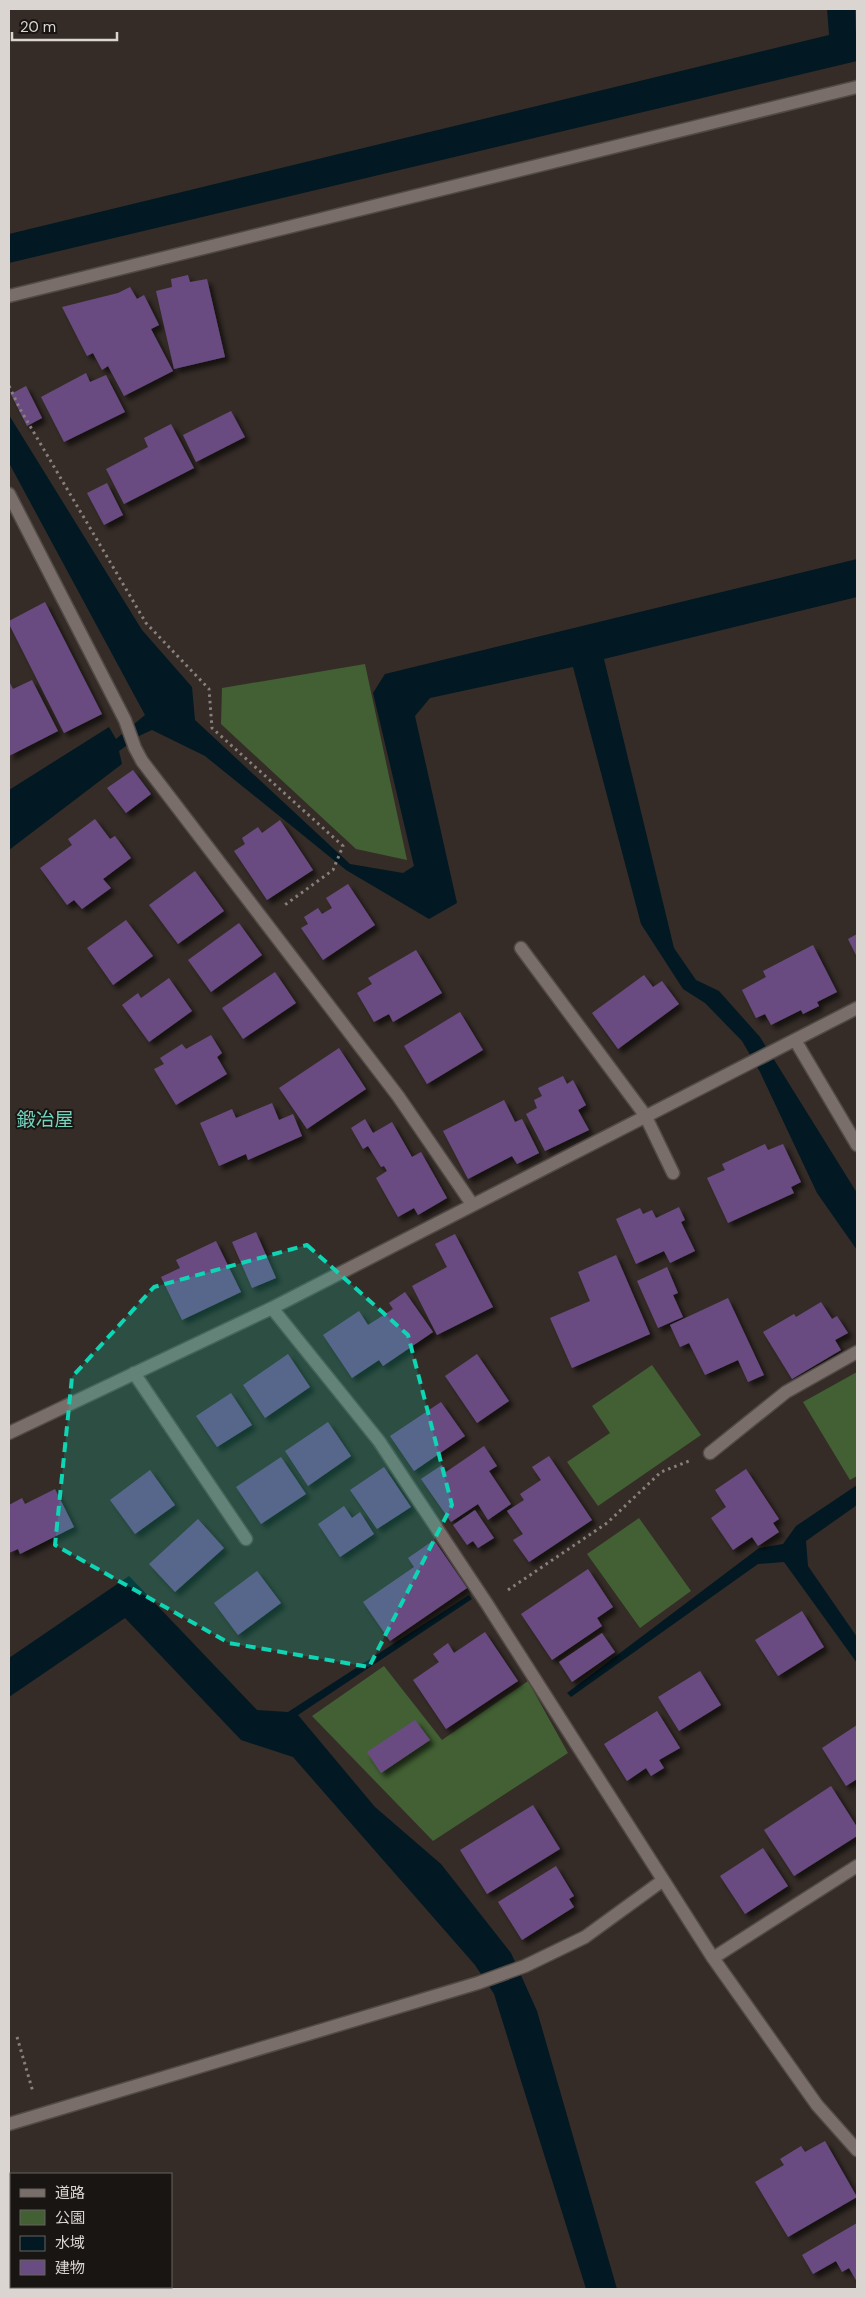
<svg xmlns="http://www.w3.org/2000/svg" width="866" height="2298" font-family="'DM Sans','Noto Sans JP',sans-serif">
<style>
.green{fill:#426033}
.water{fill:#021923}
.building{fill:#694c81;filter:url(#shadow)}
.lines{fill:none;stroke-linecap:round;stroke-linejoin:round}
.minor-casing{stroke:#514a46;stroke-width:15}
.path{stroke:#88807c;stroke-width:3;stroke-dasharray:2.5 4;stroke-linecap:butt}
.minor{stroke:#796e69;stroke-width:12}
.marked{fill:#0ed5b4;fill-opacity:0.2;stroke:#0ed5b4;stroke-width:4;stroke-dasharray:10 6;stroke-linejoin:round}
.labels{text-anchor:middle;stroke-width:4;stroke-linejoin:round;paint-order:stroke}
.neighbourhood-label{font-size:19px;fill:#73d5be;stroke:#191513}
</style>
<defs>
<filter id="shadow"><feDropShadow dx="4.5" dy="4.5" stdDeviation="2.5" flood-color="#0009"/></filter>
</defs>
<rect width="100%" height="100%" fill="#352c27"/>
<!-- green -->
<path class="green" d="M 365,664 L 407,860 L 356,849 L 221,724 L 222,688 Z
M 652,1365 L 701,1435 L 598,1506 L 567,1462 L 610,1433 L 592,1406 Z
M 857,1372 L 857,1476 L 850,1480 L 803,1402 Z
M 639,1518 L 691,1591 L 640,1628 L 587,1554 Z
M 384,1666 L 442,1740 L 528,1681 L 568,1753 L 433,1841 L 312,1716 Z"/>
<!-- water -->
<path class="water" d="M 827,9 L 855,9 L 857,61 L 9,263 L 9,234 L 829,35 Z
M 9,415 L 142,630 L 192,687 L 195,720 L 350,864 L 403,873 L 414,866 L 373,693 L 385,674 L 857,559 L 857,597 L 604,659 L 674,948 L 696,980 L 719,991 L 760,1037 L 857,1193 L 857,1250 L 817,1193 L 760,1072 L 742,1041 L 705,1003 L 683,989 L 641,924 L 573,667 L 430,698 L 415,716 L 457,903 L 429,919 L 346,870 L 205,756 L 152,730 L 141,735 L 119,751 L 122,764 L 9,850 L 9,790 L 109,727 L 116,739 L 145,715 L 9,463 Z
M 857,1485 L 857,1505 L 806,1541 L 808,1566 L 857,1637 L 857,1663 L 784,1562 L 758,1564 L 571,1697 L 567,1693 L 759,1548 L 783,1544 L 796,1526 Z
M 129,1576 L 257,1710 L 288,1712 L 469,1595 L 472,1599 L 298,1715 L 375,1807 L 441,1864 L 511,1953 L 537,2011 L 617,2289 L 586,2289 L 494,1994 L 475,1965 L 293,1757 L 241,1740 L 125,1618 L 9,1697 L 9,1658 Z"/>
<!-- building -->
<path class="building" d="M 188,275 L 190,282 L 207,279 L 225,357 L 174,369 L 156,291 L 172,287 L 171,279 Z
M 130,287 L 137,299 L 144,295 L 159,325 L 151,329 L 173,371 L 124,396 L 108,366 L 102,370 L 93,353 L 87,356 L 62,307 L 118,293 Z
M 86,373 L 90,382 L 106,375 L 125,412 L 64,442 L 41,397 Z
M 26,386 L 42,418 L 27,426 L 11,394 Z
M 231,411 L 245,437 L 196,462 L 183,435 Z
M 171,424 L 194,468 L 124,504 L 106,469 L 148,447 L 144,438 Z
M 107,483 L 123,515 L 104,525 L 87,493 Z
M 45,602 L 102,714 L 64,733 L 9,624 L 9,621 Z
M 32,680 L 58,731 L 9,756 L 9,681 L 13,689 Z
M 133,770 L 151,794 L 126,813 L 107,788 Z
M 95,819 L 110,839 L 115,836 L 131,858 L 103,879 L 111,888 L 82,909 L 74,900 L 67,905 L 40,868 L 72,845 L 68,839 Z
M 280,820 L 313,870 L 267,900 L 234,851 L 245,844 L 242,838 L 258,827 L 262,833 Z
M 195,871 L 224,911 L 178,944 L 149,905 Z
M 348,884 L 375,925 L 323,960 L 301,928 L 308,924 L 304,917 L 318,908 L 322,914 L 332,908 L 326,898 Z
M 126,920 L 153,956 L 113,985 L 87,948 Z
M 239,923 L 262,955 L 211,992 L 188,960 Z
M 857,934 L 857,957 L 848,939 Z
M 813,945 L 837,992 L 817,1002 L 819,1006 L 803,1014 L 801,1010 L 771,1025 L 765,1014 L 756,1018 L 742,990 L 766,977 L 763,971 Z
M 416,950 L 442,993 L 393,1022 L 389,1014 L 374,1022 L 357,993 L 372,984 L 368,978 Z
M 275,972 L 296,1003 L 243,1039 L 222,1008 Z
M 644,975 L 653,987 L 662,981 L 679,1004 L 618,1049 L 592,1013 Z
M 169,978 L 192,1011 L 149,1042 L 122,1005 L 138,993 L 141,998 Z
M 460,1012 L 483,1050 L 427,1084 L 404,1046 Z
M 211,1035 L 222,1053 L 217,1057 L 227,1074 L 176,1105 L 154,1069 L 164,1064 L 160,1058 L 182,1044 L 186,1049 Z
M 339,1048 L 366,1089 L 307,1129 L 279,1088 Z
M 563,1076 L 567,1084 L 573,1080 L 586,1105 L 578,1110 L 589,1130 L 545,1151 L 526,1114 L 537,1108 L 534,1100 L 542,1096 L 538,1088 Z
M 504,1100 L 515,1122 L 522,1119 L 539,1153 L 517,1164 L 512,1156 L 468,1179 L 443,1131 Z
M 272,1103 L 279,1120 L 293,1114 L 302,1136 L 248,1160 L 246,1154 L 219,1166 L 200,1123 L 232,1109 L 236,1118 Z
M 365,1119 L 373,1133 L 392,1122 L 412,1157 L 421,1152 L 447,1198 L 418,1215 L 414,1208 L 398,1217 L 376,1178 L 387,1171 L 384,1166 L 381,1167 L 368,1146 L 363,1149 L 351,1128 Z
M 765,1144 L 768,1150 L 783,1144 L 801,1182 L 791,1187 L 794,1193 L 728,1223 L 707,1178 L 725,1170 L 722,1164 Z
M 679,1207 L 685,1220 L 681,1222 L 695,1251 L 670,1263 L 664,1251 L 636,1264 L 616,1219 L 640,1208 L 643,1214 L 652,1210 L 656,1218 Z
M 256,1232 L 276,1278 L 252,1288 L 232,1242 Z
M 455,1234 L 493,1307 L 437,1335 L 412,1286 L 447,1267 L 435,1244 Z
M 216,1241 L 241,1292 L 182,1320 L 161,1277 L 180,1268 L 176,1260 Z
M 616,1255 L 650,1334 L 572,1368 L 550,1318 L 590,1301 L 578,1272 Z
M 667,1267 L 678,1293 L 673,1295 L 683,1317 L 658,1328 L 637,1281 Z
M 405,1292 L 433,1332 L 383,1366 L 379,1360 L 352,1378 L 323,1335 L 359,1311 L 368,1325 L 393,1309 L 389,1303 Z
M 728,1298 L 764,1375 L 748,1382 L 738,1360 L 705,1375 L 689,1343 L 680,1347 L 670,1325 Z
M 821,1302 L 832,1319 L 837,1316 L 848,1333 L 835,1340 L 841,1350 L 792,1379 L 763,1332 L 794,1314 L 796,1317 Z
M 288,1354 L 310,1387 L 265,1418 L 243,1385 Z
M 477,1354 L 509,1401 L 477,1423 L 445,1376 Z
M 231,1393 L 252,1425 L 217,1447 L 196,1416 Z
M 441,1402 L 465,1436 L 414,1471 L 390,1436 Z
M 328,1422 L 351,1456 L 308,1486 L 285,1451 Z
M 484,1446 L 497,1466 L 489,1471 L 511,1504 L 488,1520 L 478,1504 L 451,1522 L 421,1479 L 442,1465 L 446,1472 Z
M 549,1456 L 592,1520 L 529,1562 L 513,1540 L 523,1534 L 507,1511 L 524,1500 L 520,1494 L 541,1480 L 532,1467 Z
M 281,1457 L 306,1494 L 261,1524 L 236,1487 Z
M 384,1467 L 411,1507 L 377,1529 L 350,1490 Z
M 746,1469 L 779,1519 L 773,1523 L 779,1532 L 758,1546 L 752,1537 L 733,1550 L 711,1518 L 726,1507 L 715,1490 Z
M 150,1470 L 175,1505 L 135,1534 L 110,1500 Z
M 55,1489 L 74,1527 L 20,1554 L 18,1549 L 9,1553 L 9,1505 L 22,1498 L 25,1504 Z
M 344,1506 L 352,1518 L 360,1512 L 374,1534 L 340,1557 L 318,1524 Z
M 475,1510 L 494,1538 L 478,1548 L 473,1541 L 467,1545 L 453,1525 Z
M 198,1519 L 224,1548 L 175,1592 L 149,1564 Z
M 434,1540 L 467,1588 L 390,1641 L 363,1602 L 414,1567 L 408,1558 Z
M 588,1569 L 613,1607 L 597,1618 L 602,1626 L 552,1660 L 521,1614 Z
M 257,1571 L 281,1603 L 238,1635 L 214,1603 Z
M 802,1611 L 824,1647 L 778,1676 L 755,1640 Z
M 485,1632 L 518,1681 L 446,1729 L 413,1680 L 439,1662 L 433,1654 L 448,1643 L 454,1653 Z
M 602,1633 L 615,1652 L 572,1682 L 559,1662 Z
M 700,1671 L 721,1705 L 679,1731 L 658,1697 Z
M 657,1711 L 680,1748 L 659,1760 L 664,1768 L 651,1776 L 646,1768 L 627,1781 L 604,1744 Z
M 415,1720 L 430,1740 L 381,1773 L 367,1752 Z
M 857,1725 L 857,1779 L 846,1786 L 822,1748 Z
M 831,1786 L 857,1827 L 857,1836 L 794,1876 L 764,1830 Z
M 533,1805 L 560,1849 L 487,1894 L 460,1850 Z
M 763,1848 L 788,1886 L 745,1914 L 720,1876 Z
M 556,1866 L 574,1896 L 569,1899 L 574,1907 L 522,1940 L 498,1902 Z
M 825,2141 L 857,2197 L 788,2237 L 755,2182 L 784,2165 L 780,2159 L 801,2146 L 805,2152 Z
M 857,2223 L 857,2282 L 849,2268 L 842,2272 L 836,2261 L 813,2274 L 802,2255 Z"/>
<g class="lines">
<defs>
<path id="minor" d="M 9,296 L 857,87
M 9,494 L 125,720 L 135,748 L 142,761 L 398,1096 L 472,1204
M 521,948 L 645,1115 L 673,1173
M 795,1040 L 857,1145
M 272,1308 L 379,1441 L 487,1604 L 713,1958 L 817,2105 L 857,2150
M 134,1373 L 246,1539
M 9,1433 L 272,1308 L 857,1008
M 710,1453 L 786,1392 L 857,1352
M 713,1958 L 857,1866
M 9,2124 L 478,1983 L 525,1966 L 585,1937 L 662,1881"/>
</defs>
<!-- minor casing -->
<use href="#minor" class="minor-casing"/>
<!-- path -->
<path class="path" d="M 9,386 L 20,409 L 146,623 L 209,689 L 212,728 L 343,846 L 333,870 L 282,907
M 508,1590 L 607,1523 L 661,1472 L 689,1461
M 17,2037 L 33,2092"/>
<!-- minor -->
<use href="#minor" class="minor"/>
</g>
<!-- marked area -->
<path class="marked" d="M 307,1245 L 408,1335 L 452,1505 L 369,1667 L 229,1643 L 55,1545 L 72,1377 L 154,1287 Z"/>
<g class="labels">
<!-- neighbourhood labels -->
<g class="neighbourhood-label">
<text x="45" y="1126">鍛冶屋</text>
</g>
</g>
<!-- border -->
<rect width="866" height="2298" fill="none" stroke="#dbd5d2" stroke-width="20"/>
<!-- legend -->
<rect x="10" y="2173" width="162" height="115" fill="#191513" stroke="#67625f"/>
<rect x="20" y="2189" width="25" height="8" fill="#796e69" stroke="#67625f"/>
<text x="55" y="2198" font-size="15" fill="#dbd5d2">道路</text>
<rect x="20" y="2210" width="25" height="15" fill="#426033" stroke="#67625f"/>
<text x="55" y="2223" font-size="15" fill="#dbd5d2">公園</text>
<rect x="20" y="2236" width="25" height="15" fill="#021923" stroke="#67625f"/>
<text x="55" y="2248" font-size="15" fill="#dbd5d2">水域</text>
<rect x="20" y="2260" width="25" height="15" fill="#694c81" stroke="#67625f"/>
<text x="55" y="2273" font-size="15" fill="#dbd5d2">建物</text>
<!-- scale -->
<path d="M12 32v8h105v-8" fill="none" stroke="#dbd5d2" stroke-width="2.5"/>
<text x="20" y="32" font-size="15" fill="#dbd5d2" stroke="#191513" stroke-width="4" paint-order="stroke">20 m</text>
</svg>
